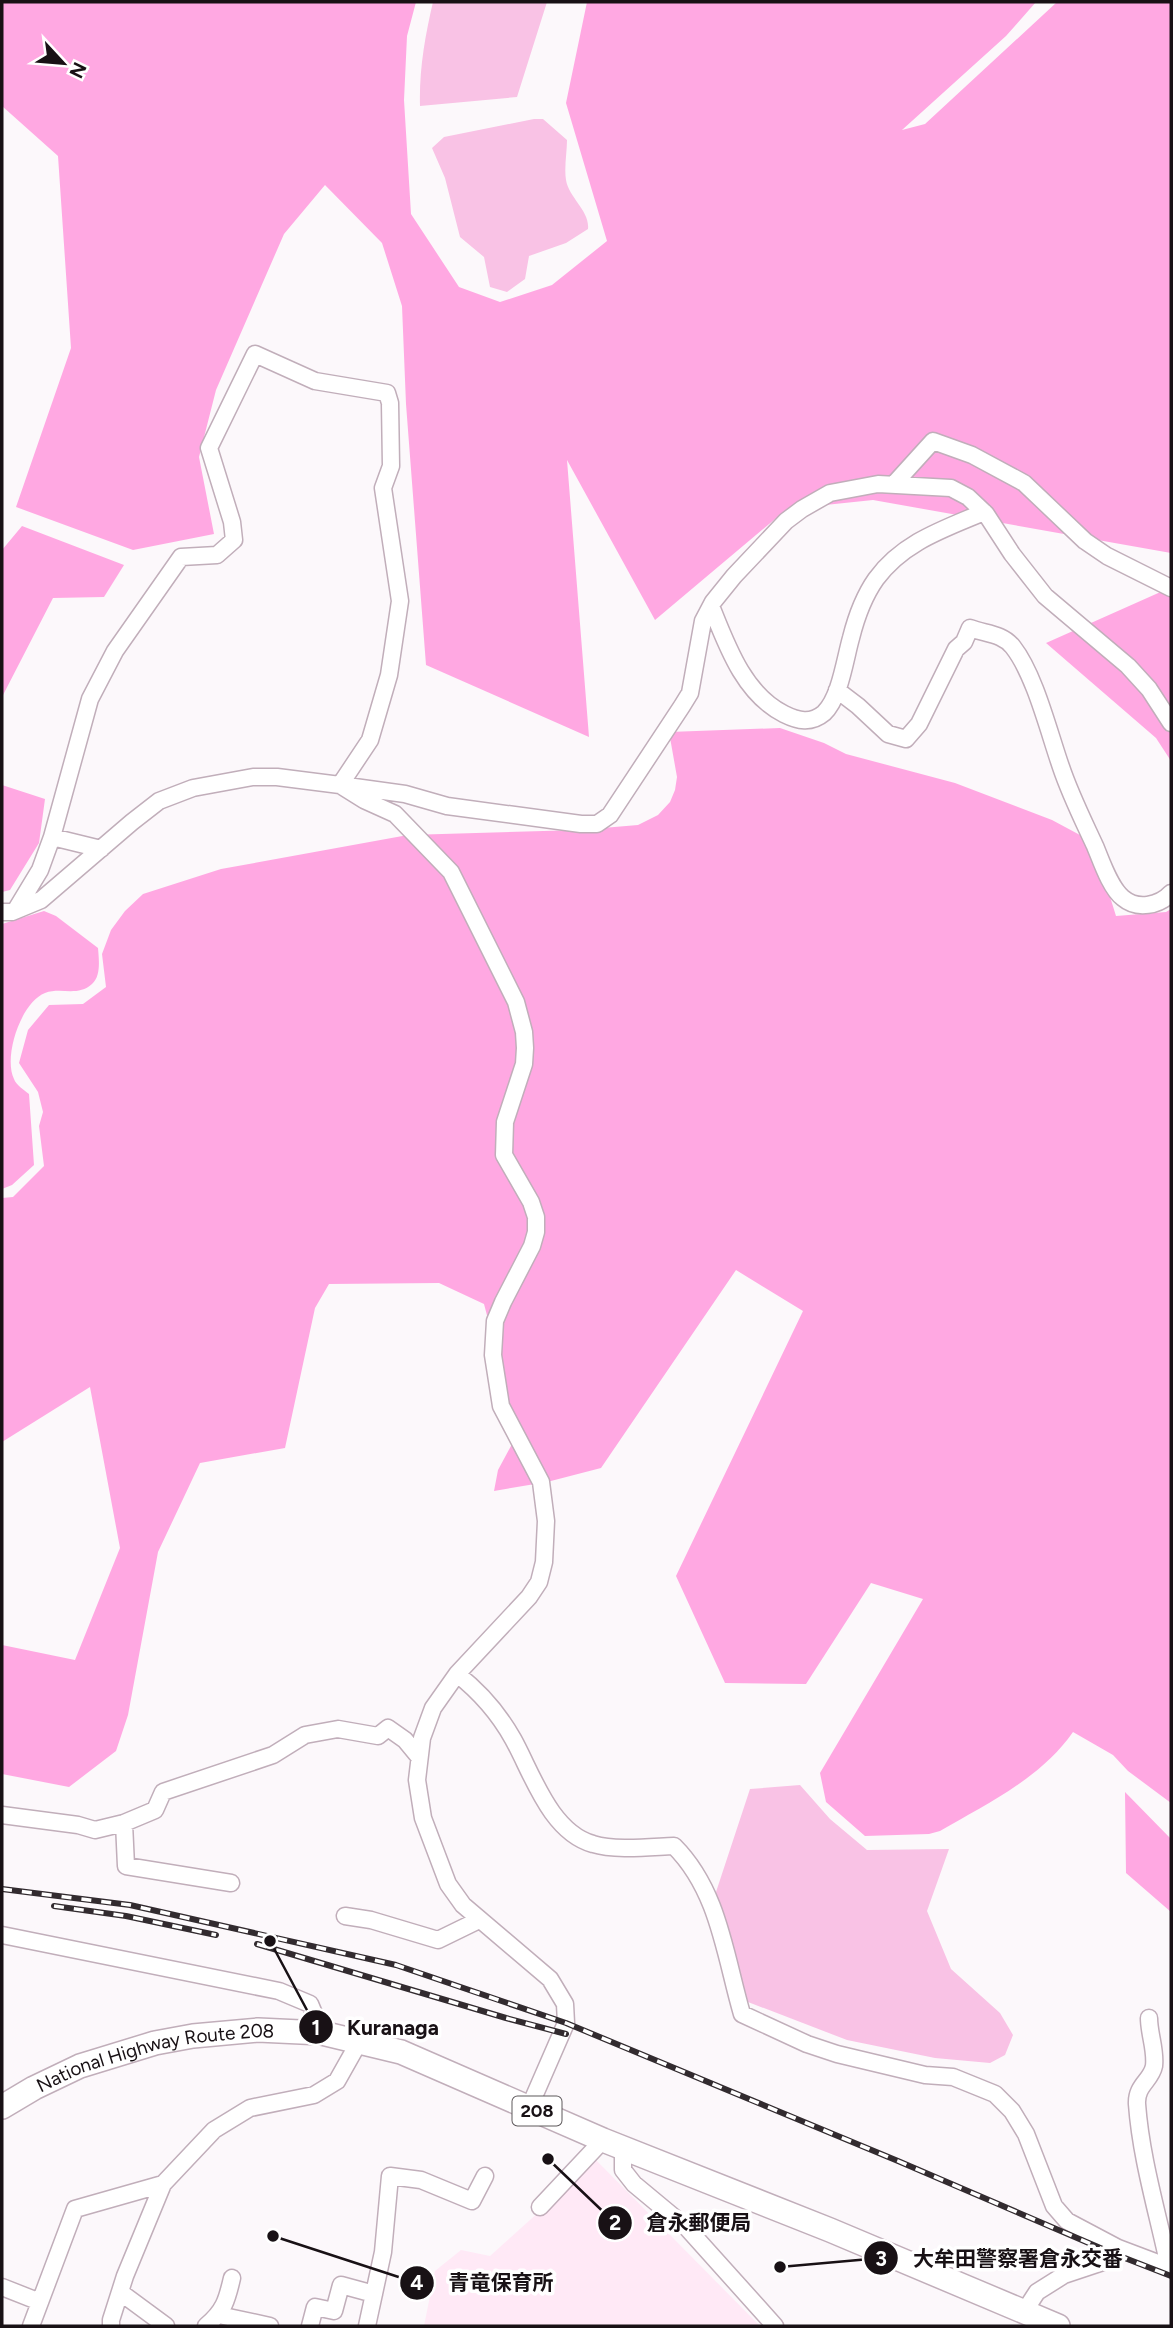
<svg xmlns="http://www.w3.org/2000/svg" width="1173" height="2328" font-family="Figtree,'Noto Sans JP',sans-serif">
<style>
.built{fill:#ffe9f6}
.green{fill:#ffa8e2}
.water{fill:#f9c2e5}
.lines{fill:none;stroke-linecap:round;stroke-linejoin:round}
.minor-casing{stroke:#c1aeba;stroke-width:19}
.highway-casing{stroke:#c1aeba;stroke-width:26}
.minor{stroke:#fff;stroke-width:16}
.highway{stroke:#fff;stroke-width:23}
.rail-casing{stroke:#322b2f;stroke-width:6}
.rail{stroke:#fff;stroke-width:3.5;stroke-dasharray:10;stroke-linecap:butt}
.labels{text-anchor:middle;stroke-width:7;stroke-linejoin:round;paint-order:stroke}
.shield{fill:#fff;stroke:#5d585b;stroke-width:2}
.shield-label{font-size:18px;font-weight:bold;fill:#181115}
.street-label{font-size:19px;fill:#181115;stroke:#fff}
.leader{fill:none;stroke:#181115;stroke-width:2.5}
.callout-dot{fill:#181115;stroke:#fff;stroke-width:2.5}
.mark-label{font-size:21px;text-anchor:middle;font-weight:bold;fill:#fff}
.callout-label{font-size:21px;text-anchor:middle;font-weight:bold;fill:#181115;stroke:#fff;stroke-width:7;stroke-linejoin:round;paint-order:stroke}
</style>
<rect width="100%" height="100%" fill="#fcf8fb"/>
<!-- built -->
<path class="built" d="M 593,2157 L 760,2326 L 424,2326 L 435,2271 L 461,2250 L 490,2256 L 540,2211 Z"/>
<!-- green -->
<path class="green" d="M 2,2 L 416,2 L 407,36 L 404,100 L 411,214 L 459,287 L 500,302 L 552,285 L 607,241 L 566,103 L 587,2 L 1036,2 L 1006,36 L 902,130 L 925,124 L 1057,2 L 1171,2 L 1171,553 L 873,500 L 787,509 L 655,620 L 567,460 L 589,737 L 426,665 L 406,404 L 402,306 L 382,243 L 325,185 L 284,234 L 216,390 L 199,457 L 214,534 L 133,550 L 16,507 L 71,348 L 58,156 L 2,106 Z
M 22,526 L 124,565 L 104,597 L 53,598 L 2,697 L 2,550 Z
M 1165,590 L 1171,591 L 1171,761 L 1156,738 L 1046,643 Z
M 780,728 L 824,743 L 846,754 L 955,783 L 1052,820 L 1093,842 L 1116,916 L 1166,912 L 1171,909 L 1171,1803 L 1128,1771 L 1113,1755 L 1073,1732 C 1041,1778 987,1804 940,1831 L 929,1834 L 865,1836 L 826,1802 L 820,1773 L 923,1599 L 871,1583 L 806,1684 L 725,1683 L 676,1576 L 803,1311 L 736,1270 L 601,1468 L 547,1482 L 494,1491 L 498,1470 L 511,1446 L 512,1428 L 507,1391 L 484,1304 L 439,1283 L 329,1284 L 315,1308 L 285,1448 L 200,1463 L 158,1552 L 128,1715 L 116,1751 L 69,1787 L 2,1774 L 2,1645 L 75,1660 L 120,1548 L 90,1387 L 2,1442 L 2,1198 L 13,1197 L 44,1166 L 39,1126 L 43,1112 L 38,1092 L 19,1063 L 28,1030 L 49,1005 L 83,1004 L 106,987 L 102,954 L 111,930 L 125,911 L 143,894 L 221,869 L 408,835 L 579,830 L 638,825 L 658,815 L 670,802 L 675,790 L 677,777 L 669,732 Z
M 2,785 L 45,799 L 39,843 L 10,890 L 2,892 Z
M 44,911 L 56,916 L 98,948 C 99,960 101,976 92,984 C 78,997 61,987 45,993 C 21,1002 3,1057 14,1079 C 16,1085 24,1090 29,1094 L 34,1165 L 12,1185 L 2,1189 L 2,924 Z
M 1125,1792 L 1171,1839 L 1171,1912 L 1126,1873 Z"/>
<!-- water -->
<path class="water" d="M 433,2 L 547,2 L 517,97 L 420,106 C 419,70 425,36 433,2 Z
M 534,119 L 543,119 L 567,140 C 567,152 564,168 566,180 C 569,198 590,211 588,229 L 566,243 L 529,256 L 525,279 L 507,292 L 490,287 L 484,257 L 460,237 L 445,178 L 432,148 L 444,137 Z
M 800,1785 L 830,1819 L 867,1850 L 949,1849 L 927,1911 L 951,1969 L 1000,2013 L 1013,2035 L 1005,2055 L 990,2063 L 935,2058 L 847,2040 L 748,2002 L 716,1892 L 750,1789 Z"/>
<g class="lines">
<defs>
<path id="minor" d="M 894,484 L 933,441 L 972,455 L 1024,483 L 1085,541 L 1107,556 L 1171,588
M 711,606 C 727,646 744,694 784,714 C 798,721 811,724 824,713 C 840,698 845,659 851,638 C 856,618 864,596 876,579 C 903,542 944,529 984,512
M 837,690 L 858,706 L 888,734 L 906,739 L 919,724 L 956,649 L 964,642 L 970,628 C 985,634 1002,633 1013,647 C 1035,675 1049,733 1061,767 C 1070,794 1083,820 1095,846 C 1101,860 1110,888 1123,898 C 1137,910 1159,906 1171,893
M 52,837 L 101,849
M 17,908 L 40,870 L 52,837 L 90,699 L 115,651 L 181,557 L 217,555 L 234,540 L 232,522 L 209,448 L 255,354 L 315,381 L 387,393 L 390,403 L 391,466 L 383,488 L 400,601 L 389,675 L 370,740 L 340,785 L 405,794 L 447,806 L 581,824 L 597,824 L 610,815 L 682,706 L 690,693 L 703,621 L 713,602 L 734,576 L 786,521 L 802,509 L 830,493 L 878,484 L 951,488 L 968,497 L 986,514 L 1012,554 L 1045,596 L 1128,666 L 1149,689 L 1171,723
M 2,912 L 12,912 L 41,900 L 132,822 L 159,801 L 193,788 L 253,777 L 277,777 L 340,785 L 364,800 L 395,814 L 451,872 L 516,1002 L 524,1032 L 525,1048 L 524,1064 L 505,1122 L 504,1155 L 531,1202 L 536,1217 L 536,1232 L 532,1246 L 503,1302 L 495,1321 L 493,1355 L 501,1406 L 541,1482 L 546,1521 L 544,1562 L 539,1582 L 529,1597 L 457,1674 L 433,1708 L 422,1738 L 417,1780 L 423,1818 L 448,1884 L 463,1905 L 550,1979 L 565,2004 L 566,2023 L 529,2108
M 457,1674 C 480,1692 499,1714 513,1739 C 532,1773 550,1832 593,1844 C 615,1851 650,1847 674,1846 C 719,1891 725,1956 742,2014 L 807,2044 L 837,2054 L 925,2075 L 953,2077 L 995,2094 L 1012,2111 L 1026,2134 L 1054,2206 L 1067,2221 L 1118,2248 L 1171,2268
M 2,1815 L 78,1825 L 95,1830 L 124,1823 L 155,1810 L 163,1792 L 273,1755 L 305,1735 L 338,1729 L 378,1736 L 388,1728 L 405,1740 L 419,1757
M 124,1823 L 126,1866 L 231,1883
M 345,1916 L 371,1920 L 438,1940 L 479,1920
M 2,1935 L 279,1991 L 310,2004 L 322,2033
M 1149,2018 C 1149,2034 1156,2050 1154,2066 C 1151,2081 1136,2085 1137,2104 C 1141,2159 1158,2214 1169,2267
M 623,2147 L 623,2170 L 634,2184 L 687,2228 L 775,2326
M 540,2207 L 603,2140
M 2,2287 L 40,2302
M 120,2292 L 166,2326
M 1024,2312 L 1037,2292 L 1064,2275 L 1103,2262 L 1109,2259 L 1118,2248
M 219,2315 L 270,2326
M 31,2326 L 75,2209 L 163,2184
M 111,2326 L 111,2320 L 125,2276 L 163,2184 L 214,2130 L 250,2108 L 314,2095 L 337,2081 L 359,2042
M 206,2326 C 224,2311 227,2300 232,2278
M 310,2326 L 315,2307 L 334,2311 L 341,2285 L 374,2294
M 367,2326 L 383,2252 L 390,2176 L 421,2180 L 472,2201 L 485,2176"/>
<g id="highway">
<path id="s1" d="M 2,2107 L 34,2088 L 80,2066 L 155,2043 L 193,2036 L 258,2030 L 322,2033 L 401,2052 L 603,2140 L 830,2230 L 1058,2326"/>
</g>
</defs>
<!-- minor casing -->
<use href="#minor" class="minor-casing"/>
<!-- highway casing -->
<use href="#highway" class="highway-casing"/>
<!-- minor -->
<use href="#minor" class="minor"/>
<!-- highway -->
<use href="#highway" class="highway"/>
<defs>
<path id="rail" d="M 2,1889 L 130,1905 L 396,1965 L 566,2023 L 898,2161 L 1112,2253 L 1171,2276
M 54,1906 L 126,1916 L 216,1935
M 257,1944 L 506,2018 L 566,2034"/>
</defs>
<!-- rail casing -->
<use href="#rail" class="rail-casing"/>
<!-- rail -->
<use href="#rail" class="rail"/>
</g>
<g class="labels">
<!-- shield labels -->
<rect class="shield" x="512.5" y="2096.5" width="49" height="29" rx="5"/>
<g class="shield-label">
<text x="537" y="2117">208</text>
</g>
<!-- street labels -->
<g class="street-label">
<text dy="7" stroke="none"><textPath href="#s1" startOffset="164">National Highway Route 208</textPath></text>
</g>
</g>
<!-- callouts -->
<path class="leader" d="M270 1941L316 2027M548 2159L615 2223M780 2267L881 2258M273 2236L417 2283"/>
<g class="callout-dot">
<circle cx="270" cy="1941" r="7"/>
<circle cx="548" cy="2159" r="7"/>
<circle cx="780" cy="2267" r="7"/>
<circle cx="273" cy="2236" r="7"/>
<circle cx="316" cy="2027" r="18"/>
<circle cx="615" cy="2223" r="18"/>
<circle cx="881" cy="2258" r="18"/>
<circle cx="417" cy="2283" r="18"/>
</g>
<g class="mark-label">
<text x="316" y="2035">1</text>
<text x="615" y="2230">2</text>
<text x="881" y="2266">3</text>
<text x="417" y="2290">4</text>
</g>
<g class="callout-label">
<text x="393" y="2035">Kuranaga</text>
<text x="699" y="2230">倉永郵便局</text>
<text x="1018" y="2266">大牟田警察署倉永交番</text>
<text x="501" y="2290">青竜保育所</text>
</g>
<!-- border -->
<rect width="1173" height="2328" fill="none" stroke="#181115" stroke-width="7"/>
<!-- north arrow -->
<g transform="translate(63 63) rotate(116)" stroke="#ffffff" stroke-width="5" paint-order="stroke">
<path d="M0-5L12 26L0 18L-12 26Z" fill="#181115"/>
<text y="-10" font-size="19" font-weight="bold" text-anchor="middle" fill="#181115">N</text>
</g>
</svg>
